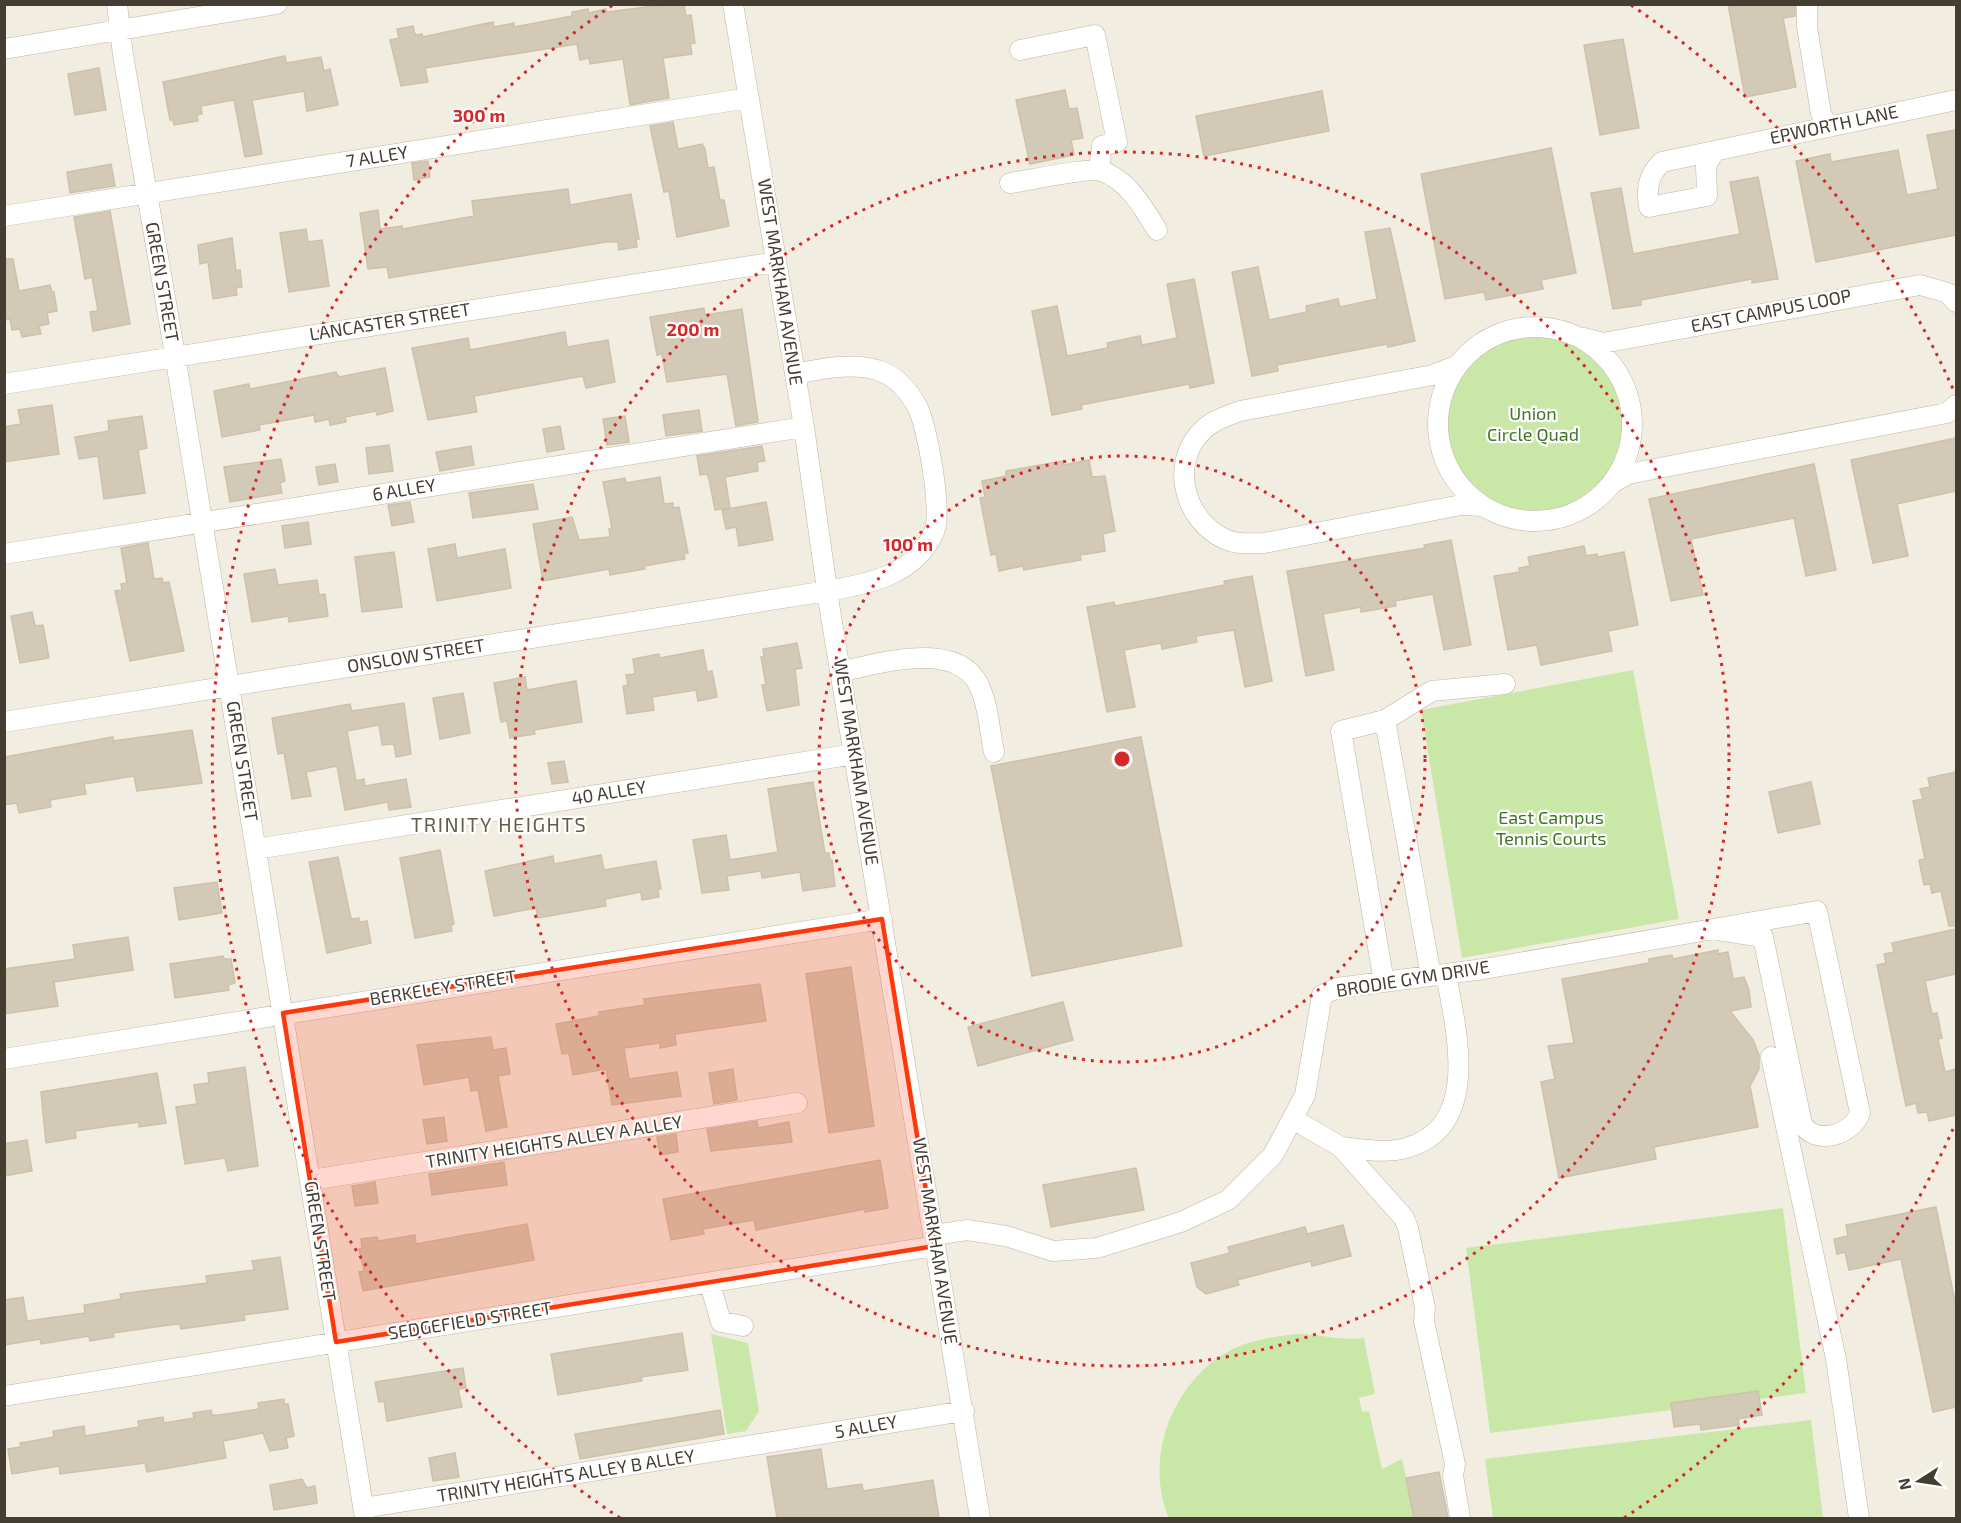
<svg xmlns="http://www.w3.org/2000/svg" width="1961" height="1523" font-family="'Exo 2',sans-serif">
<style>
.green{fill:#c9e8a8}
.building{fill:#d3c9b7;stroke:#cec1aa;stroke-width:1.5}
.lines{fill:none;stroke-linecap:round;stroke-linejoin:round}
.minor-casing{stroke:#bdb5a4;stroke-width:21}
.minor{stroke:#fff;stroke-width:20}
.marked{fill:#ff380b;fill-opacity:0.2;stroke:#ff380b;stroke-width:4.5;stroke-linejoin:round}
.ring{fill:none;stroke:#d62828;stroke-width:3;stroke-dasharray:3 6}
.labels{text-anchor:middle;stroke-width:4.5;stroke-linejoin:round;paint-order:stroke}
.street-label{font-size:18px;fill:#433d32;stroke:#fff}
.park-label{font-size:18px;fill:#407525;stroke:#fff}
.neighbourhood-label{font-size:20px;letter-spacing:1.5px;fill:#665b49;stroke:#fff}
.centre{fill:#d62828;stroke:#fff;stroke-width:3}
.ring-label{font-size:18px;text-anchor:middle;font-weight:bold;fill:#d62828;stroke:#fff;stroke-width:4.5;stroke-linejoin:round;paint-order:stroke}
</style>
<rect width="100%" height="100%" fill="#f1ede1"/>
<!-- green -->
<path class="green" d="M1444 424a89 89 0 1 1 178 0a89 89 0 1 1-178 0Z
M 1633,670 L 1679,919 L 1462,958 L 1421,710 Z
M 1783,1208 L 1806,1393 L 1490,1433 L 1466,1248 Z
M 711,1334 L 748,1343 L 759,1411 L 746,1431 L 727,1434 Z
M 1296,1334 C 1319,1334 1341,1341 1364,1338 L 1375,1394 L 1359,1398 L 1362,1412 L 1369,1411 L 1382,1469 L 1402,1459 L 1406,1478 L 1439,1472 L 1447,1518 L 1169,1518 C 1143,1458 1173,1382 1229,1351 C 1249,1340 1273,1337 1296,1334 Z
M 1811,1420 L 1823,1518 L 1493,1518 L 1485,1459 Z"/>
<!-- building -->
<path class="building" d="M 670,4 L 684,4 L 686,16 L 691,15 L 695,43 L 690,44 L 692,54 L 663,58 L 669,98 L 630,105 L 623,59 L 590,64 L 589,58 L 580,60 L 577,44 L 425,68 L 428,82 L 401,86 L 390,40 L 399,38 L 397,29 L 413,26 L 415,35 L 422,34 L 423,37 L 493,22 L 494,27 L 514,23 L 514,27 L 572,16 L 572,12 L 588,9 L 589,13 L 606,9 L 607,12 Z
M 1728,4 L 1795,4 L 1795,16 L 1783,18 L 1796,87 L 1745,97 Z
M 1623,39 L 1639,128 L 1600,135 L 1584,45 Z
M 285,56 L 286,63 L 321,57 L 324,71 L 330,69 L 338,105 L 307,111 L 304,91 L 252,100 L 262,154 L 245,157 L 234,100 L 201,106 L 202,114 L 197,115 L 198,121 L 174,125 L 173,120 L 170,120 L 163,82 Z
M 99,68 L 106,110 L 75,115 L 68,74 Z
M 1065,90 L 1069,109 L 1077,108 L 1083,138 L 1071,140 L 1074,155 L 1030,164 L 1016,100 Z
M 1322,91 L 1329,131 L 1204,156 L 1196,116 Z
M 673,122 L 678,149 L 702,144 L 705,149 L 708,168 L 714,167 L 720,200 L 724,200 L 729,226 L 677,237 L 669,191 L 664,192 L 650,126 Z
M 1956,130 L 1956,235 L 1816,262 L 1796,161 L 1830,154 L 1831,162 L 1898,150 L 1907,195 L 1938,189 L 1927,135 Z
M 1551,148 L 1576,273 L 1541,280 L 1543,289 L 1486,300 L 1484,292 L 1445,299 L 1421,174 Z
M 428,161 L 430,177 L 414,180 L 412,163 Z
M 111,164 L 115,186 L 70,193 L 67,172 Z
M 1758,177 L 1778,279 L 1752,283 L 1752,279 L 1641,300 L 1641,305 L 1613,309 L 1591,193 L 1621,188 L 1633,254 L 1740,234 L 1730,182 Z
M 568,189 L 570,205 L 631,194 L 639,239 L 636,239 L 637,247 L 619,250 L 618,242 L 606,242 L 389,278 L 387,267 L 368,269 L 360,213 L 378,210 L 380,229 L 402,226 L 403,229 L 474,216 L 472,201 Z
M 110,211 L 130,324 L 93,331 L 90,312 L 98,311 L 92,277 L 85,279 L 74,217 Z
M 1390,228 L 1415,341 L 1388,347 L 1387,344 L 1277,365 L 1278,371 L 1252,376 L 1232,272 L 1258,267 L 1269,320 L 1307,312 L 1306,306 L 1338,299 L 1340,307 L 1377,299 L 1365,232 Z
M 306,229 L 308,242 L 322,240 L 329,286 L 289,292 L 280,233 Z
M 232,238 L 236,271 L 240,270 L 242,287 L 236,288 L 237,295 L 213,299 L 208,262 L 200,264 L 198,245 Z
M 4,259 L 13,259 L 19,291 L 50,285 L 52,292 L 54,292 L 57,311 L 47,313 L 49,324 L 39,326 L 41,334 L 22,337 L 20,329 L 12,330 L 10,319 L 4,320 Z
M 1194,279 L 1214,383 L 1190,388 L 1189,384 L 1081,405 L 1082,409 L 1052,415 L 1032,311 L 1057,306 L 1067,356 L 1108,348 L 1107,343 L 1140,336 L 1142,345 L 1177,338 L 1167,284 Z
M 704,308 L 705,315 L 742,309 L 758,422 L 736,426 L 727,374 L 667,382 L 662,354 L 657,355 L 650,317 Z
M 565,332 L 567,347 L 608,340 L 615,382 L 586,388 L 583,376 L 474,396 L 477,412 L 428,420 L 412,348 L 468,338 L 470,350 Z
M 385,368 L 393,411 L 377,415 L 376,411 L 345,417 L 346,422 L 330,425 L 329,419 L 315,422 L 314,415 L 259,425 L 260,430 L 222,437 L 214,391 L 249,384 L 250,389 L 336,372 L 339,377 Z
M 52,405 L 59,454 L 4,462 L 4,427 L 21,424 L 18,410 Z
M 699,410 L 702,431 L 666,436 L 663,415 Z
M 142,416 L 147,448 L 138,450 L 145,493 L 104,499 L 98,456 L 79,459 L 75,437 L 109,431 L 108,421 Z
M 625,416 L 629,442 L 607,445 L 603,419 Z
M 560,426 L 564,449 L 547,452 L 543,429 Z
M 1956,438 L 1956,491 L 1897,504 L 1908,556 L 1873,563 L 1851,460 Z
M 389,445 L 393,471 L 369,474 L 366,448 Z
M 471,446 L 474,465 L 440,471 L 436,452 Z
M 762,446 L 765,461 L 757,462 L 758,471 L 725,477 L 730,508 L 715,510 L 709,479 L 707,474 L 700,475 L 697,456 Z
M 281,459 L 285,481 L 280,483 L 282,493 L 230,502 L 224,467 Z
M 1089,460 L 1092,477 L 1105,476 L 1115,531 L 1103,534 L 1105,551 L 1080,555 L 1081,560 L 1024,570 L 1023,566 L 999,571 L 996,554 L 991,555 L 980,498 L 985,497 L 982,481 L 1006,476 L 1006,471 L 1063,461 L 1064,465 Z
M 335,464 L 338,482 L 319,485 L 316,467 Z
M 1814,464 L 1836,570 L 1806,576 L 1794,518 L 1691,539 L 1703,595 L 1671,601 L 1649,499 Z
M 660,477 L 664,504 L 673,503 L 673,508 L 679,507 L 688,553 L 684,554 L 685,559 L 644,566 L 645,569 L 610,575 L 609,569 L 543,581 L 533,524 L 572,517 L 579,540 L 610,537 L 609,529 L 612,528 L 603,482 L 625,478 L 626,483 Z
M 533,484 L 538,509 L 473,518 L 469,493 Z
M 410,502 L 414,522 L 392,526 L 388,505 Z
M 766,502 L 773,540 L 739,546 L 736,527 L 726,529 L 722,510 Z
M 308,522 L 311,544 L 285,548 L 282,526 Z
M 1451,540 L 1471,645 L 1444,650 L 1433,594 L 1395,601 L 1396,606 L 1361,612 L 1361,607 L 1323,614 L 1334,670 L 1306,676 L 1287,571 L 1425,548 L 1424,545 Z
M 148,543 L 154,579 L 162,578 L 163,583 L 169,582 L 184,651 L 130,661 L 115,591 L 122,590 L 121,584 L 127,583 L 121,548 Z
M 455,544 L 457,558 L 505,549 L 511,588 L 437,601 L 428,549 Z
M 1584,546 L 1586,556 L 1597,554 L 1598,557 L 1624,552 L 1638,625 L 1608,631 L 1612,651 L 1541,665 L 1537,645 L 1508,650 L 1494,576 L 1520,572 L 1519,568 L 1530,566 L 1528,557 Z
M 394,552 L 402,607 L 362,612 L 355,557 Z
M 275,569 L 278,585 L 317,580 L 319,595 L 325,594 L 328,616 L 289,622 L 288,616 L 252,622 L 244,574 Z
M 1252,576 L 1272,681 L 1245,687 L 1234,630 L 1196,636 L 1197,642 L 1162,649 L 1161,643 L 1124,650 L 1135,707 L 1107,712 L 1087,607 L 1114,602 L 1115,606 L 1225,585 L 1224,581 Z
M 32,612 L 35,626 L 43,625 L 49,658 L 20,663 L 11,616 Z
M 797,643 L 802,668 L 795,669 L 799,705 L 767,711 L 762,685 L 766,685 L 761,657 L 764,657 L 763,649 Z
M 703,650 L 707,672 L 712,671 L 717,697 L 698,701 L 696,690 L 652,697 L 654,710 L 627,714 L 623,686 L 628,685 L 626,675 L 635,674 L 633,659 L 659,654 L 660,658 Z
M 525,677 L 527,690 L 576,681 L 582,722 L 534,730 L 535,734 L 510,738 L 507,721 L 501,722 L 494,683 Z
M 463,693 L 470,733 L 440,739 L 433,698 Z
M 404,703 L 411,754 L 396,757 L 394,744 L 382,745 L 379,725 L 347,731 L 356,781 L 364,779 L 365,786 L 406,779 L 411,807 L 389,810 L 388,802 L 345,810 L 337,766 L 306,772 L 311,796 L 292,799 L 284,753 L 278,754 L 272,718 L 350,704 L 352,711 Z
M 192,730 L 202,783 L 137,791 L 134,776 L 84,784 L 86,794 L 50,800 L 51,807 L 19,813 L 17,803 L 4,805 L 4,757 L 113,737 L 113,741 Z
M 1141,737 L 1182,946 L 1032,976 L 991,766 Z
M 564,761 L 568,782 L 552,784 L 548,763 Z
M 1956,772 L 1956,926 L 1949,926 L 1941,891 L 1932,893 L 1930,884 L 1924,885 L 1919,860 L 1925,859 L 1913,801 L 1923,799 L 1920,789 L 1930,787 L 1928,778 Z
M 813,782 L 825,853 L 829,853 L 830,860 L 832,860 L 835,886 L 803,891 L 800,872 L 762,878 L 761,871 L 727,876 L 729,890 L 702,893 L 693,840 L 726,835 L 730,860 L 778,852 L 768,789 Z
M 1811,782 L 1820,824 L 1778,833 L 1769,792 Z
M 440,850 L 454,924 L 451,925 L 452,931 L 415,938 L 400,858 Z
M 601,855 L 604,870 L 656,861 L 661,889 L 658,889 L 659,897 L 642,900 L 641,892 L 605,899 L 606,906 L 538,918 L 536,908 L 494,916 L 485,871 L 553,856 L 554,864 Z
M 338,857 L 351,919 L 359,918 L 359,922 L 367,921 L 371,943 L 327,953 L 309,862 Z
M 217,882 L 222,913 L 179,920 L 174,888 Z
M 1956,929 L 1956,974 L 1925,981 L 1932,1014 L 1937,1013 L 1942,1038 L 1938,1039 L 1945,1072 L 1956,1069 L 1956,1115 L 1929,1121 L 1927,1112 L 1918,1113 L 1916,1103 L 1906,1106 L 1877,965 L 1886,963 L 1884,954 L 1894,952 L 1892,943 Z
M 128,937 L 133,970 L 54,982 L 58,1006 L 4,1014 L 4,969 L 75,959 L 73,945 Z
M 1718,950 L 1718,954 L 1728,952 L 1733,979 L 1744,977 L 1749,990 L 1751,1007 L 1730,1011 L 1753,1040 L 1759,1055 L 1759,1069 L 1750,1086 L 1758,1127 L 1654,1147 L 1656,1159 L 1559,1178 L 1541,1082 L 1555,1079 L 1548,1046 L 1574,1043 L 1562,979 L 1649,963 L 1649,959 L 1672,955 L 1673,959 Z
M 223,956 L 224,959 L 231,959 L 235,983 L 228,985 L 229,990 L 175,998 L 170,964 Z
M 851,967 L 874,1126 L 829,1133 L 806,974 Z
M 760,984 L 766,1021 L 675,1034 L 676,1045 L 660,1048 L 660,1043 L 624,1048 L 629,1079 L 677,1072 L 681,1096 L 612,1105 L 606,1069 L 573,1075 L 569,1053 L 562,1054 L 556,1024 L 599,1016 L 599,1012 L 645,1005 L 644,999 Z
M 1063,1002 L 1073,1040 L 978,1066 L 968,1027 Z
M 491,1037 L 493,1050 L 506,1048 L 510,1074 L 498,1076 L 507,1127 L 486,1131 L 478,1090 L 471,1091 L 469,1077 L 424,1085 L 417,1045 Z
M 245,1067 L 258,1166 L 228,1171 L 225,1158 L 185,1164 L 176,1107 L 197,1104 L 194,1085 L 209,1083 L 208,1073 Z
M 733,1069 L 737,1100 L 714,1104 L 709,1073 Z
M 157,1073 L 166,1123 L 139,1127 L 139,1122 L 75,1131 L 76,1138 L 46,1143 L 41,1092 Z
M 444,1117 L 447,1141 L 427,1144 L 423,1120 Z
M 757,1121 L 758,1128 L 789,1122 L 792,1142 L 711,1151 L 707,1129 Z
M 676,1134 L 678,1152 L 660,1155 L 657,1137 Z
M 27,1140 L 32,1171 L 4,1176 L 4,1144 Z
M 880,1160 L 888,1208 L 865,1212 L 865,1209 L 756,1230 L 754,1220 L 703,1229 L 704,1234 L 671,1240 L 663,1199 Z
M 504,1162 L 507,1185 L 432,1195 L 429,1174 Z
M 1136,1168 L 1144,1210 L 1051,1227 L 1043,1185 Z
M 375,1182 L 378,1203 L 355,1206 L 352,1186 Z
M 1936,1207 L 1956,1307 L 1956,1407 L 1933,1412 L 1901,1259 L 1849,1270 L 1845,1252 L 1837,1254 L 1834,1239 L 1848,1236 L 1846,1225 Z
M 527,1224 L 534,1260 L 363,1291 L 359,1272 L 364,1271 L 359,1249 L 362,1248 L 361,1239 L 377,1237 L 378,1241 L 415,1235 L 416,1244 Z
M 1343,1225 L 1351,1256 L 1312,1266 L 1311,1261 L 1237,1280 L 1239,1285 L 1206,1294 L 1197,1287 L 1191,1263 L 1230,1253 L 1228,1247 L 1305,1227 L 1307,1234 Z
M 280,1257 L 288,1309 L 244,1315 L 245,1320 L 181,1329 L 180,1324 L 169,1325 L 113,1333 L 114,1337 L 90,1341 L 89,1336 L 41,1344 L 40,1339 L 4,1345 L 4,1300 L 23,1297 L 27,1321 L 85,1313 L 84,1305 L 121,1299 L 120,1294 L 207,1283 L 206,1276 L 254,1270 L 252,1261 Z
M 682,1333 L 688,1370 L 641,1377 L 642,1381 L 558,1395 L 551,1354 Z
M 463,1368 L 466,1388 L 458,1389 L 462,1407 L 387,1421 L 384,1401 L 379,1402 L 375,1382 Z
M 1758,1391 L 1762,1415 L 1738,1419 L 1739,1425 L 1701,1430 L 1700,1424 L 1674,1427 L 1671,1403 Z
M 284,1399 L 284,1404 L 288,1404 L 294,1436 L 286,1438 L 288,1448 L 270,1451 L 263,1433 L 223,1441 L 226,1458 L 147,1472 L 145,1463 L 60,1474 L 59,1466 L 12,1474 L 8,1449 L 21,1447 L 20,1443 L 54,1437 L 53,1431 L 84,1426 L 85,1436 L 139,1427 L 138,1421 L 163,1417 L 164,1423 L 194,1418 L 193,1413 L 211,1410 L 212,1415 L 219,1415 L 259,1409 L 258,1403 Z
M 720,1410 L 724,1434 L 580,1459 L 575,1434 Z
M 821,1449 L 827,1489 L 862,1484 L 863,1491 L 933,1480 L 939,1518 L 777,1518 L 767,1457 Z
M 455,1453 L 459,1477 L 433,1481 L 429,1458 Z
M 1439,1472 L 1448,1518 L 1414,1518 L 1406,1478 Z
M 302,1479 L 307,1488 L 315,1486 L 317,1503 L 274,1510 L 270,1485 Z"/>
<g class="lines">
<defs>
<path id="minor" d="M 117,4 L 123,55 L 175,355 L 365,1518
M 733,4 L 804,427 L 829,604 L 980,1518
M 1807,4 L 1807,27 L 1821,114 L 1828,126
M 4,49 L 277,4
M 1020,50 L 1095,35 L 1117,142 L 1102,146 L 1099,170
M 1713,153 L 1706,166 L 1707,196 L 1649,207 C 1646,189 1648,175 1662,162 L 1956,100
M 1010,183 C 1026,181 1090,167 1101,171 C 1127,179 1144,208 1157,230
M 4,216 L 749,98
M1438 424a97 97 0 1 1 194 0a97 97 0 1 1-194 0Z
M 1584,338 L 1603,343 L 1920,285 L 1948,293 L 1956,302
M 1458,365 L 1433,375 L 1240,411 C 1227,416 1213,420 1203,430 C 1168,463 1185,523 1227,540 C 1239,545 1252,543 1264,543 L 1461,505 L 1483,506
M 4,384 L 776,262
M 1612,483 L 1628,474 L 1926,417 L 1947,413 L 1956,405
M 4,554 L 804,427
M 841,671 C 882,664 964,636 982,693 C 989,711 990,733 994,752
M 1385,720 L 1432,691 L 1505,684
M 4,722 L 827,591 C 869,584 915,575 934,532 C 943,513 927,424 917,406 C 908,390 895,375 877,370 C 851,362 820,369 795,374
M 256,849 L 855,754
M 1384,982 L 1341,731 L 1385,720 L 1431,976
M 1771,1057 L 1836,1359 L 1859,1518
M 4,1059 L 882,919
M 1293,1119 L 1341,1147 L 1404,1218 L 1408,1228 L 1425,1308 L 1424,1321 L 1455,1464 L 1453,1475 L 1460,1518
M 1341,1147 C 1362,1149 1385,1154 1406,1148 C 1482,1127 1456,1030 1446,974
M 311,1180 L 797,1103
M 934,1235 L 967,1230 L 1006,1236 L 1053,1251 L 1097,1248 L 1181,1222 L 1228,1200 L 1273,1155 L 1305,1095 L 1322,995 L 1337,988 L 1484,969 L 1817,911 L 1860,1113 C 1852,1135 1816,1146 1802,1124 L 1763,937 L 1718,930
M 710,1284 L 721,1322 L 743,1326
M 4,1396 L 935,1246
M 363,1508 L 964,1411"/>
</defs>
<!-- minor casing -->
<use href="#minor" class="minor-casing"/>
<!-- minor -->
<use href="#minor" class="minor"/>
</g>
<!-- marked area -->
<path class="marked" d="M 882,919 L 935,1246 L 336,1342 L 283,1013 Z"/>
<!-- distance rings -->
<g class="ring">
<circle cx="1122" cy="759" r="303"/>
<circle cx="1122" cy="759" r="607"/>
<path d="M1953 1129A910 910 0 0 1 1624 1518M620 1518A910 910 0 0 1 613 5M1631 5A910 910 0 0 1 1953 389"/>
</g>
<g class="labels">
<!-- street labels -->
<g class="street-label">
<text transform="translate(1834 125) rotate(-12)" y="6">EPWORTH LANE</text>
<text transform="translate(377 157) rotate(-9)" y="6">7 ALLEY</text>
<text transform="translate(162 282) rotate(80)" y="6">GREEN STREET</text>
<text transform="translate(780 282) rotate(81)" y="6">WEST MARKHAM AVENUE</text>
<text transform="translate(1771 311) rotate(-11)" y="6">EAST CAMPUS LOOP</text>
<text transform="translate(390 322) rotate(-9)" y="6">LANCASTER STREET</text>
<text transform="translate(404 490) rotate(-9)" y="6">6 ALLEY</text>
<text transform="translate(416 656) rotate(-9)" y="6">ONSLOW STREET</text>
<text transform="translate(242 761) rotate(81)" y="6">GREEN STREET</text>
<text transform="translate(856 762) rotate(81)" y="6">WEST MARKHAM AVENUE</text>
<text transform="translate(609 793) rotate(-9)" y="6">40 ALLEY</text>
<text transform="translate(1413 979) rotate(-9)" y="6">BRODIE GYM DRIVE</text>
<text transform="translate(443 988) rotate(-9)" y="6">BERKELEY STREET</text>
<text transform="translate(554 1142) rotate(-9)" y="6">TRINITY HEIGHTS ALLEY A ALLEY</text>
<text transform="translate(320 1241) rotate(81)" y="6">GREEN STREET</text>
<text transform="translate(935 1241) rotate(81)" y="6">WEST MARKHAM AVENUE</text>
<text transform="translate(470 1321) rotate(-9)" y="6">SEDGEFIELD STREET</text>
<text transform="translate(866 1427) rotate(-10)" y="6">5 ALLEY</text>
<text transform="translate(566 1476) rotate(-9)" y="6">TRINITY HEIGHTS ALLEY B ALLEY</text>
</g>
<!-- park labels -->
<g class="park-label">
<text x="1533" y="420">Union<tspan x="1533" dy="21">Circle Quad</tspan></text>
<text x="1551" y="824">East Campus<tspan x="1551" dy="21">Tennis Courts</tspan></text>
</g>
<!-- neighbourhood labels -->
<g class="neighbourhood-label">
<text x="499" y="832">TRINITY HEIGHTS</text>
</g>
</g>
<circle cx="1122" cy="759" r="9" class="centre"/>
<g class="ring-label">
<text x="479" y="122">300 m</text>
<text x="693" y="336">200 m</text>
<text x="908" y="551">100 m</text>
</g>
<!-- border -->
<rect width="1961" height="1523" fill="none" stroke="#433d32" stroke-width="12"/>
<!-- north arrow -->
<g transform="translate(1919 1481) rotate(258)" stroke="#ffffff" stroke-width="4.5" paint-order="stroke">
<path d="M0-4.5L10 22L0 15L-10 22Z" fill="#433d32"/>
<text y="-9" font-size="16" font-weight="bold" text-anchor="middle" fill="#433d32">N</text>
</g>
</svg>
